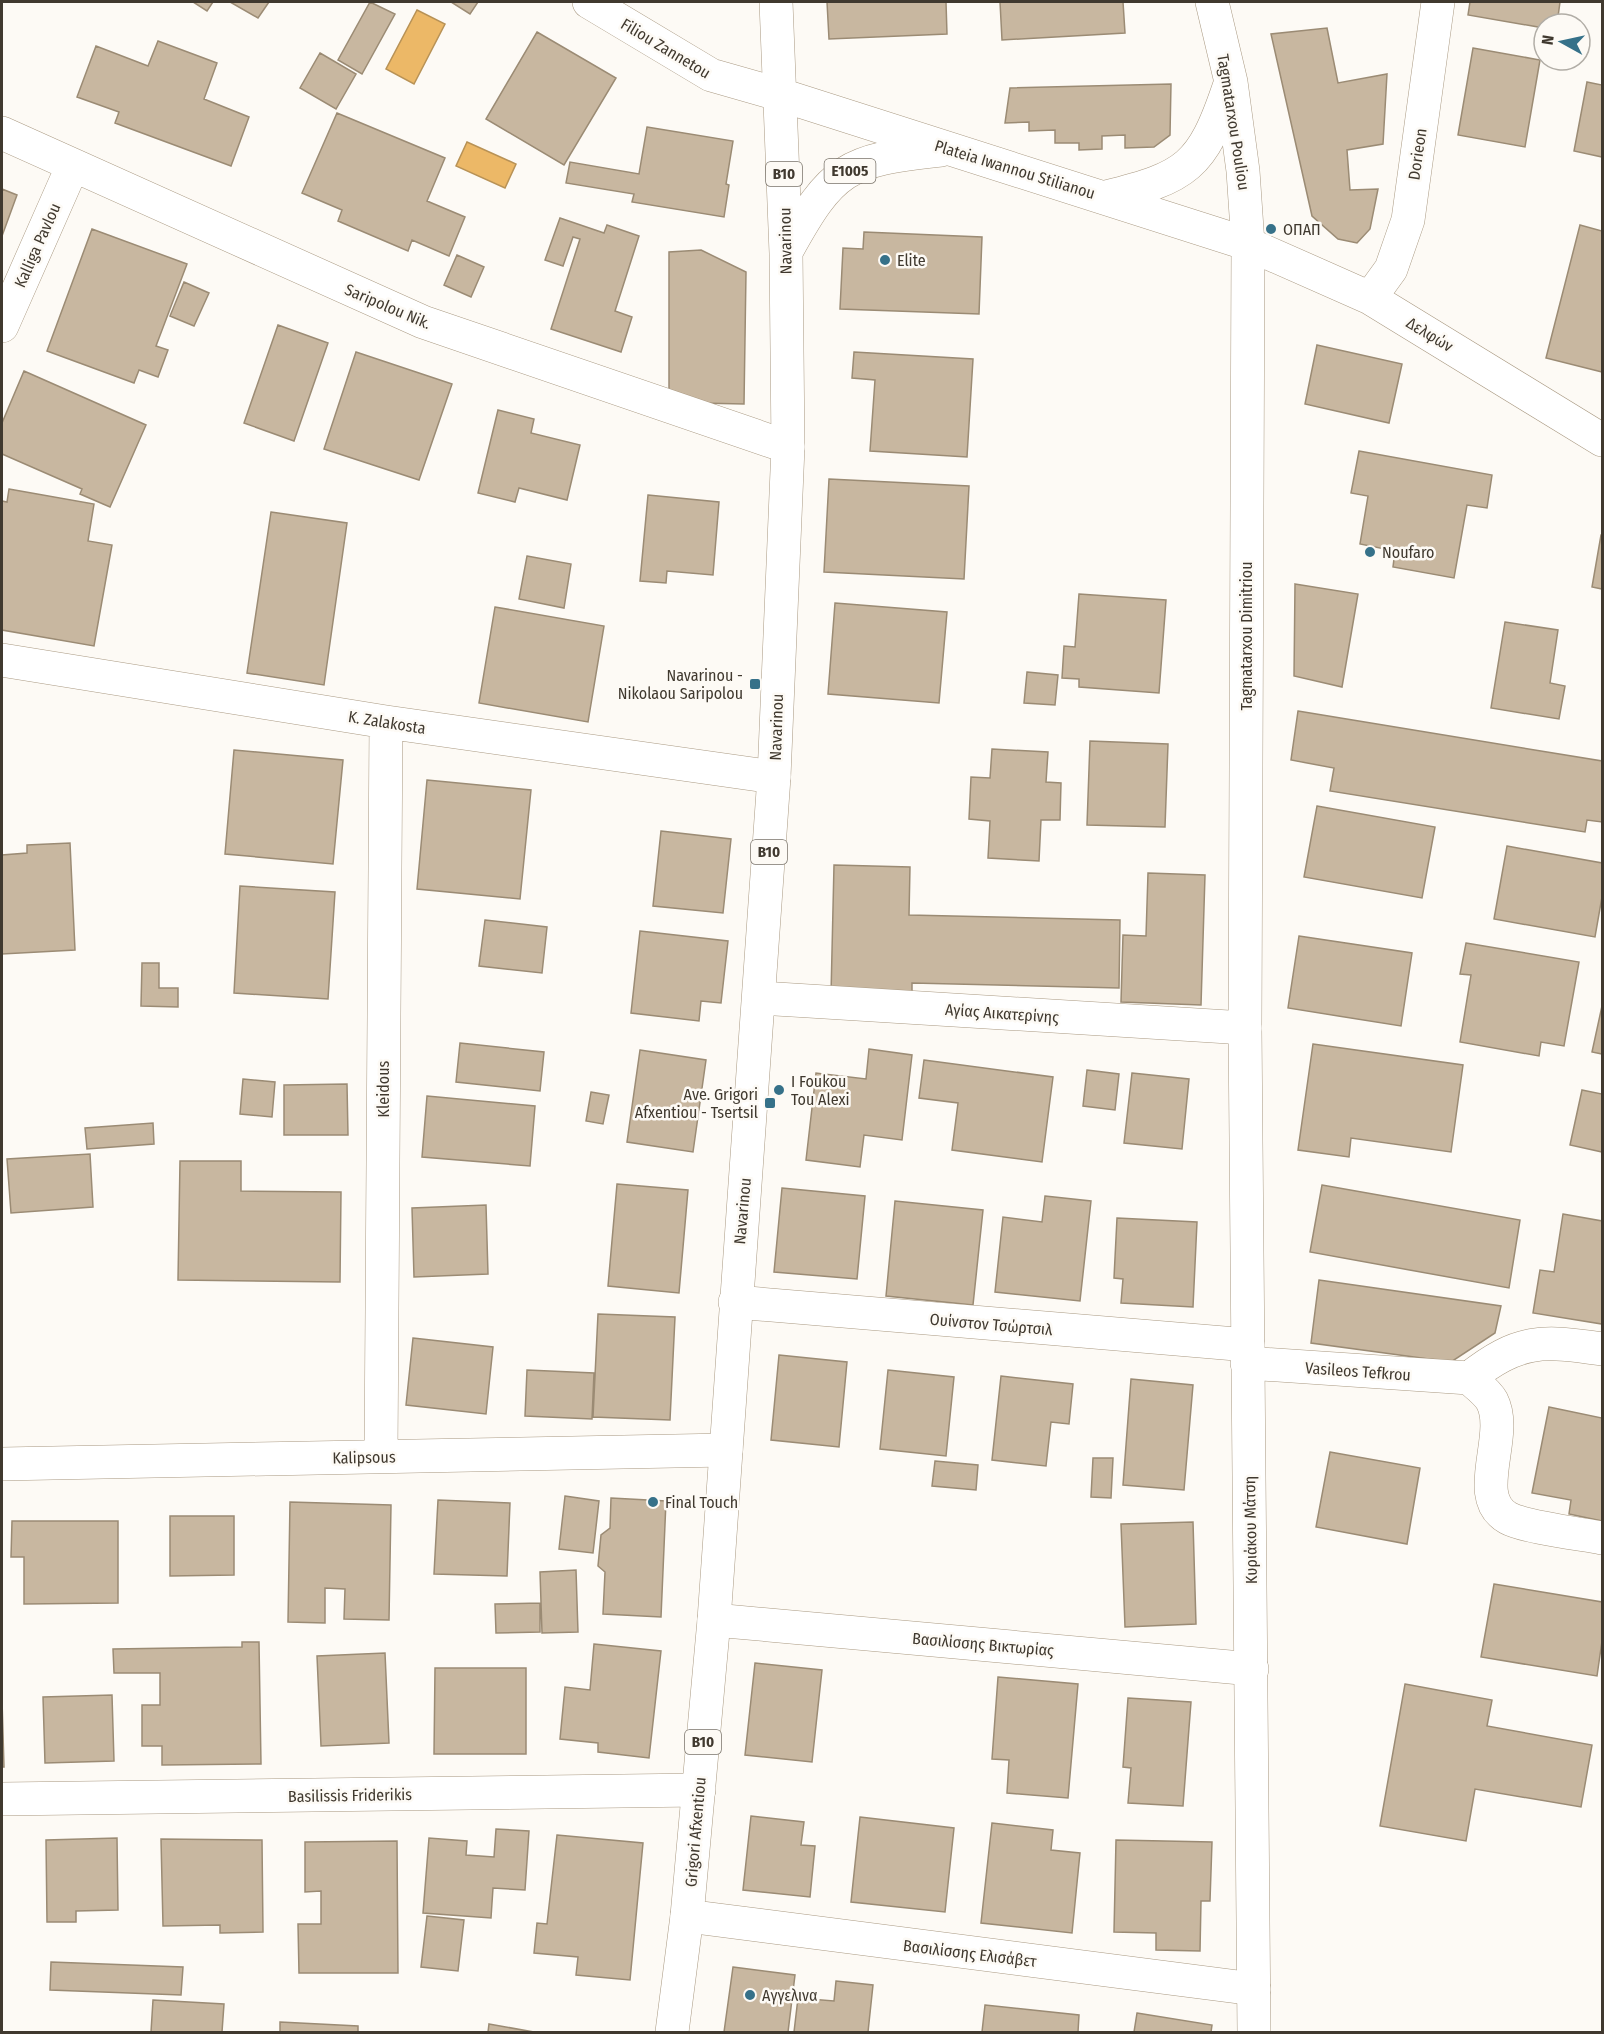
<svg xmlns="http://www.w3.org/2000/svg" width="1604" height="2034" font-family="'Fira Sans Condensed',sans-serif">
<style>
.water{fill:#ecb867;stroke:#b89256;stroke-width:1.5}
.building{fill:#c8b7a0;stroke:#9b8b74;stroke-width:1.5}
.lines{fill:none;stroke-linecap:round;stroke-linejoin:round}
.minor-casing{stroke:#aa9a83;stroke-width:34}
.major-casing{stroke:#aa9a83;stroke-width:34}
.minor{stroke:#fff;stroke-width:33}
.major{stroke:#fff;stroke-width:33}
.poi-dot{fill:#367189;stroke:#fdfaf5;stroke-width:2}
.labels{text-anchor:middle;stroke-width:5;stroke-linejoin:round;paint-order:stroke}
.shield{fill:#fdfaf5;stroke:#79736a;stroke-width:1.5}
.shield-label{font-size:15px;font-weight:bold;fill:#40392f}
.street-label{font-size:16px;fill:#40392f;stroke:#fdfaf5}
.poi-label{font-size:16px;fill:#40392f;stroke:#fdfaf5;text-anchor:start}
</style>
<rect width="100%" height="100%" fill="#fdfaf5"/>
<!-- water -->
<path class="water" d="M 417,10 L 445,24 L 414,84 L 386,69 Z
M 467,142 L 516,164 L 505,188 L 456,166 Z"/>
<!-- building -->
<path class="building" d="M 193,2 L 213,2 L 207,11 Z
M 230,2 L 269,2 L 258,18 Z
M 370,2 L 395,14 L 362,74 L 338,60 Z
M 451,2 L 478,2 L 470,14 Z
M 827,2 L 946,2 L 947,34 L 829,39 Z
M 1000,2 L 1123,2 L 1125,33 L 1002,40 Z
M 1470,2 L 1560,2 L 1557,24 L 1544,24 L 1544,28 L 1468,15 Z
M 1327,28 L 1338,83 L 1387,74 L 1383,144 L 1347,150 L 1350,190 L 1378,189 L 1370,229 L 1357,243 L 1338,239 L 1312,216 L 1271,34 Z
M 537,32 L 616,78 L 564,165 L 486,119 Z
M 158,41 L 217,63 L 204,99 L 249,117 L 231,166 L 115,123 L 119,112 L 77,97 L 96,46 L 148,66 Z
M 1473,48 L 1540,60 L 1525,147 L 1458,135 Z
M 320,53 L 356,74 L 336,109 L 300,88 Z
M 1587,82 L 1602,85 L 1602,157 L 1574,151 Z
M 1171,84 L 1170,135 L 1154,147 L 1125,148 L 1125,135 L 1102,136 L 1102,149 L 1079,150 L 1079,143 L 1055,143 L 1055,130 L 1029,131 L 1029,122 L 1005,123 L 1010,88 Z
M 337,113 L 445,158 L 427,201 L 465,217 L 449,256 L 412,240 L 408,251 L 338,221 L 342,210 L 302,193 Z
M 647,127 L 733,141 L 726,184 L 729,185 L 724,217 L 632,202 L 634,194 L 566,183 L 570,162 L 639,174 Z
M 2,189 L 17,195 L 2,236 Z
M 560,218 L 604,233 L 607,225 L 639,236 L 615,311 L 632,317 L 621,352 L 551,329 L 580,239 L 573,237 L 563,266 L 545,260 Z
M 1580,225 L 1602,231 L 1602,372 L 1546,358 Z
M 92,229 L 187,264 L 156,346 L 168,350 L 158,377 L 139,370 L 134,383 L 47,351 Z
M 864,232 L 982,237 L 979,314 L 840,309 L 843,248 L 863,249 Z
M 701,250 L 746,272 L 744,404 L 699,403 L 669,392 L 669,252 Z
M 457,255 L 484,267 L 471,297 L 444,285 Z
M 184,282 L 209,293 L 194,326 L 170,316 Z
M 278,325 L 328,343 L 294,441 L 244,423 Z
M 1317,345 L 1402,364 L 1389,423 L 1305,404 Z
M 356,352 L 452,384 L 419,480 L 324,449 Z
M 854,352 L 973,359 L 967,457 L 870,451 L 875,380 L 852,378 Z
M 24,371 L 146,425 L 110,507 L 80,494 L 82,489 L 2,454 L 2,423 Z
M 498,410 L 534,419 L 531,433 L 580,445 L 567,500 L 519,488 L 515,502 L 478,493 Z
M 1359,451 L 1492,475 L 1487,508 L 1467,505 L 1454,578 L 1393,567 L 1395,551 L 1360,544 L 1368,496 L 1351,493 Z
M 829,479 L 969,486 L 964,579 L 824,572 Z
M 9,489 L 94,504 L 88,541 L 112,545 L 94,646 L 2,630 L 2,501 L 7,502 Z
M 648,495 L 719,502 L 713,575 L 667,571 L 666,583 L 640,581 Z
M 271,512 L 347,523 L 324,685 L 247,673 Z
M 1601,535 L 1602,535 L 1602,589 L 1592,587 Z
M 527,556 L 571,564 L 564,608 L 519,599 Z
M 1295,584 L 1358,594 L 1342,687 L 1294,676 Z
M 1079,594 L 1166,600 L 1159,693 L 1079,687 L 1079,679 L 1062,678 L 1064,646 L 1075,647 Z
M 835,603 L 947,612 L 939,703 L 828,694 Z
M 495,607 L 604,626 L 588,722 L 479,703 Z
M 1505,622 L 1558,630 L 1550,683 L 1565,686 L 1559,719 L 1491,708 Z
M 1027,672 L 1058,675 L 1055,705 L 1024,703 Z
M 1298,711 L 1602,761 L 1602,822 L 1587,820 L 1585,832 L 1330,791 L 1334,768 L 1291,760 Z
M 1090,741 L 1168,744 L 1165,827 L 1087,825 Z
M 992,749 L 1048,752 L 1046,782 L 1061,783 L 1060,820 L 1041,820 L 1039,861 L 988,858 L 990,821 L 969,819 L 971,777 L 990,778 Z
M 234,750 L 343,760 L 333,864 L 225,854 Z
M 427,780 L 531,790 L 520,899 L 417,889 Z
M 1317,806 L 1435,827 L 1422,898 L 1304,877 Z
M 661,831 L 731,839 L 723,913 L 653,906 Z
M 70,843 L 75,950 L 2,954 L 2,855 L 27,853 L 27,845 Z
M 1507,846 L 1602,863 L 1602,897 L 1595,937 L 1494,919 Z
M 834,865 L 910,867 L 909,915 L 1120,920 L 1119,988 L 912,983 L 912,997 L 831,995 Z
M 1148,873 L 1205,875 L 1201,1005 L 1121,1002 L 1123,935 L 1146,936 Z
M 240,886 L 335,892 L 328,999 L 234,993 Z
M 485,920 L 547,927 L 542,973 L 479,966 Z
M 640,931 L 728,941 L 721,1003 L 701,1001 L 699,1021 L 631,1013 Z
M 1299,936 L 1412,953 L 1401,1026 L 1288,1008 Z
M 1466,943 L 1579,962 L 1564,1046 L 1541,1042 L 1539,1056 L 1460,1042 L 1471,975 L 1460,974 Z
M 142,963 L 159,963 L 159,988 L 178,988 L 178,1007 L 141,1006 Z
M 1602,1006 L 1602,1054 L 1592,1052 Z
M 460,1043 L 544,1052 L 540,1091 L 456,1082 Z
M 1313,1044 L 1463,1065 L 1451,1152 L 1351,1138 L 1349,1157 L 1298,1150 Z
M 869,1049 L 912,1055 L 902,1140 L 864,1135 L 860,1167 L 806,1160 L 816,1073 L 866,1079 Z
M 640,1050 L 706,1060 L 693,1152 L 627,1142 Z
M 924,1060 L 1053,1077 L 1042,1162 L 952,1150 L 958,1103 L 919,1098 Z
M 1087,1070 L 1119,1074 L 1115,1110 L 1083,1106 Z
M 1132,1073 L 1189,1079 L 1182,1149 L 1124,1143 Z
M 243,1079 L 275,1082 L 272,1117 L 240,1114 Z
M 347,1084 L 348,1135 L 284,1135 L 284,1085 Z
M 1582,1090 L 1602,1094 L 1602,1152 L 1570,1145 Z
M 591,1092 L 609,1095 L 603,1124 L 586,1121 Z
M 427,1096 L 535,1106 L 530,1166 L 422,1157 Z
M 153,1123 L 154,1144 L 87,1149 L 85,1128 Z
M 90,1154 L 93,1207 L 11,1213 L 7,1159 Z
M 180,1161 L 241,1161 L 241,1191 L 341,1192 L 340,1282 L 178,1280 Z
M 617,1184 L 688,1190 L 679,1293 L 608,1286 Z
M 1322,1185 L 1520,1220 L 1509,1288 L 1310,1252 Z
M 782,1188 L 865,1196 L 857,1279 L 774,1272 Z
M 1045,1196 L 1091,1201 L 1080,1301 L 995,1292 L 1003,1217 L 1042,1222 Z
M 895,1201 L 983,1210 L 973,1305 L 886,1296 Z
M 486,1205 L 488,1274 L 414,1277 L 412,1208 Z
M 1563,1214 L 1602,1221 L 1602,1324 L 1533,1313 L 1540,1270 L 1554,1272 Z
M 1117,1218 L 1197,1222 L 1193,1307 L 1121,1303 L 1123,1279 L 1114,1278 Z
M 1319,1280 L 1501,1306 L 1495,1333 L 1451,1362 L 1311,1343 Z
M 598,1314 L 675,1317 L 670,1420 L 593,1417 Z
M 413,1338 L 493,1347 L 486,1414 L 406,1405 Z
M 779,1355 L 847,1362 L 839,1447 L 771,1440 Z
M 527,1370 L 594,1373 L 592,1419 L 525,1416 Z
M 888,1370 L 954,1377 L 946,1456 L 880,1449 Z
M 1001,1376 L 1073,1384 L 1069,1424 L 1051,1422 L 1046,1466 L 992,1460 Z
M 1131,1379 L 1193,1385 L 1184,1490 L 1123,1485 Z
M 1549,1407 L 1602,1418 L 1602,1521 L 1569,1514 L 1571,1500 L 1532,1493 Z
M 1330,1452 L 1420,1468 L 1407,1544 L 1316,1527 Z
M 1093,1458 L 1113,1458 L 1111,1498 L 1091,1497 Z
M 935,1461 L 978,1465 L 976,1490 L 932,1486 Z
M 565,1496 L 599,1501 L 593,1553 L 559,1549 Z
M 611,1498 L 666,1501 L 661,1617 L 603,1614 L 605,1572 L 598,1566 L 601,1535 L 610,1528 Z
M 438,1500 L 510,1503 L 507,1576 L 434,1574 Z
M 290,1502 L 391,1505 L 389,1620 L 344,1619 L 345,1589 L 325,1588 L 325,1623 L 288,1622 Z
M 170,1516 L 234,1516 L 234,1575 L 170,1576 Z
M 12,1521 L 118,1521 L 118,1603 L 24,1604 L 24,1557 L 11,1557 Z
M 1193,1522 L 1196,1624 L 1125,1627 L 1121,1524 Z
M 576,1570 L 578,1632 L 542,1633 L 540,1572 Z
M 1494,1584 L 1602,1602 L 1602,1641 L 1597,1676 L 1481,1657 Z
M 540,1603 L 540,1632 L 496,1633 L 495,1604 Z
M 242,1642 L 259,1642 L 261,1764 L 162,1765 L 162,1746 L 142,1746 L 142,1705 L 160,1705 L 160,1673 L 114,1673 L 113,1649 L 242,1647 Z
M 594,1644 L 661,1651 L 649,1758 L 598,1752 L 598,1743 L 560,1739 L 565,1687 L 590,1690 Z
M 385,1653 L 389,1743 L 321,1746 L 317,1656 Z
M 755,1663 L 822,1670 L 812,1762 L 745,1755 Z
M 435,1668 L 526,1668 L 526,1754 L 434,1754 Z
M 998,1677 L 1078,1684 L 1068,1798 L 1007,1793 L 1009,1760 L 992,1759 Z
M 1405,1684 L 1492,1700 L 1487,1726 L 1592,1745 L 1581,1807 L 1475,1789 L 1466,1841 L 1380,1826 Z
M 112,1695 L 114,1761 L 45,1763 L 43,1697 Z
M 1128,1698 L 1191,1702 L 1183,1806 L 1128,1803 L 1131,1768 L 1123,1767 Z
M 2,1700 L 4,1767 L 2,1767 Z
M 751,1816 L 804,1822 L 801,1845 L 815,1846 L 810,1897 L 743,1890 Z
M 860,1817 L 954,1828 L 945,1912 L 851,1902 Z
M 992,1823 L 1053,1830 L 1051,1850 L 1080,1853 L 1072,1933 L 981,1923 Z
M 496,1829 L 529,1831 L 525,1890 L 493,1888 L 491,1918 L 423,1913 L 429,1838 L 467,1841 L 466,1855 L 494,1857 Z
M 557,1835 L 643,1843 L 630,1980 L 576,1975 L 578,1957 L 534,1953 L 537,1923 L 547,1924 Z
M 117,1838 L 118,1910 L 76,1911 L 76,1922 L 47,1922 L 46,1840 Z
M 161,1839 L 262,1840 L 263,1932 L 220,1933 L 220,1925 L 163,1926 Z
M 1116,1840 L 1212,1842 L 1210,1901 L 1201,1901 L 1200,1951 L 1156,1950 L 1156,1933 L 1114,1932 Z
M 397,1841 L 398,1973 L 299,1973 L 298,1924 L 321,1924 L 321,1891 L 305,1892 L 305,1842 Z
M 427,1916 L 464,1920 L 458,1971 L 421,1967 Z
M 51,1962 L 183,1967 L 181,1995 L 50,1990 Z
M 733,1967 L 795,1975 L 788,2032 L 724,2032 Z
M 836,1981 L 873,1985 L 868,2032 L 794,2032 L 798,1998 L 834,2001 Z
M 153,2000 L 224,2004 L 222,2032 L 151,2032 Z
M 985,2005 L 1079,2015 L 1078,2032 L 982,2032 Z
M 1137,2013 L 1212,2025 L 1211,2032 L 1134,2032 Z
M 280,2022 L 358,2026 L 358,2032 L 280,2032 Z
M 489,2024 L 534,2032 L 488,2032 Z"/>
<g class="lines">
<defs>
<path id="minor" d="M 589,2 L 711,75 L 781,95
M 2,133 L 423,322 L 788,447
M 1248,244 L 1370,298 L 1602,440
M 1370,298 L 1391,269 L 1408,220 L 1438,2
M 2,326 L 73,165
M 2,660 L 386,722 L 774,777
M 760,998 L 1245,1028
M 735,1302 L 1248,1345
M 1247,1363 L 1469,1378 C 1477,1385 1487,1392 1492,1401 C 1510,1436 1470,1497 1508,1518 C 1524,1527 1581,1534 1602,1538
M 1469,1378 C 1519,1339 1541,1340 1602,1349
M 381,1456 L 386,722
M 2,1464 L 726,1450
M 714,1620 L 1252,1669
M 2,1799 L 699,1790
M 687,1916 L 1254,1989"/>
<path id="major" d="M 1212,2 L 1231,82 L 1243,171 L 1248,244 L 1245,1028 L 1254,2032
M 781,95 L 1248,244
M 1106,197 C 1187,177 1202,167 1229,87
M 786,252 C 832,168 846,160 941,150
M 672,2032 L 687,1916 L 714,1620 L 774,777 L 788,447 L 786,253 L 776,2"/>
</defs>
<!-- minor casing -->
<use href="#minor" class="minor-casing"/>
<!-- major casing -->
<use href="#major" class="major-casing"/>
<!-- minor -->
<use href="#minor" class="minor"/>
<!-- major -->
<use href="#major" class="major"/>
</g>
<!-- markers -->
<g class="poi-dot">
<circle cx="1271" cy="229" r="6"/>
<circle cx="885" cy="260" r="6"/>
<circle cx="1370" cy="552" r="6"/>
<rect x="749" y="678" width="12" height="12" rx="3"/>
<circle cx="779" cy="1090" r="6"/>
<rect x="764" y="1097" width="12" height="12" rx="3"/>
<circle cx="653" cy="1502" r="6"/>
<circle cx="750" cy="1995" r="6"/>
</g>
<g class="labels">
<!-- shield labels -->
<g class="shield">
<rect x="824.5" y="159" width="51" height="24" rx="4.5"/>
<rect x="766" y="162" width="36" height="24" rx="4.5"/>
<rect x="751" y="840" width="36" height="24" rx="4.5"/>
<rect x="685" y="1730" width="36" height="24" rx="4.5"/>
</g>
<g class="shield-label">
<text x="850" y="176">E1005</text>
<text x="784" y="179">B10</text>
<text x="769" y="857">B10</text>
<text x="703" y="1747">B10</text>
</g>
<!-- street labels -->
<g class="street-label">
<text transform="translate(666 48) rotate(31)" y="6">Filiou Zannetou</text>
<text transform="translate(1234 122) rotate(81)" y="6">Tagmatarxou Pouliou</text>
<text transform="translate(1417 154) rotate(-82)" y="6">Dorieon</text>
<text transform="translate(1015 169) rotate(17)" y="6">Plateia Iwannou Stilianou</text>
<text transform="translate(785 241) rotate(-91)" y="6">Navarinou</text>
<text transform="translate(37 245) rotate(-66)" y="6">Kalliga Pavlou</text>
<text transform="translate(388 306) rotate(23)" y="6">Saripolou Nik.</text>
<text transform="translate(1430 334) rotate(31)" y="6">Δελφών</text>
<text transform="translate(1246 636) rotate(-90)" y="6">Tagmatarxou Dimitriou</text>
<text transform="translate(387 722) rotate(9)" y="6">K. Zalakosta</text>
<text transform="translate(776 727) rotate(-88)" y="6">Navarinou</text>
<text transform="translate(1002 1013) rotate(4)" y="6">Αγίας Αικατερίνης</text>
<text transform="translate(383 1089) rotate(-90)" y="6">Kleidous</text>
<text transform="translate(742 1211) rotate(-85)" y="6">Navarinou</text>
<text transform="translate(991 1324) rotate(5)" y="6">Ουίνστον Τσώρτσιλ</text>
<text transform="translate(1358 1371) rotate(4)" y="6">Vasileos Tefkrou</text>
<text transform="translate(364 1457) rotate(-1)" y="6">Kalipsous</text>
<text transform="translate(1250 1530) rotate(-91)" y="6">Κυριάκου Μάτση</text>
<text transform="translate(983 1644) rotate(5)" y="6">Βασιλίσσης Βικτωρίας</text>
<text transform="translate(350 1795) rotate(-1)" y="6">Basilissis Friderikis</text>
<text transform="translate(695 1832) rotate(-85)" y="6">Grigori Afxentiou</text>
<text transform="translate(970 1953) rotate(7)" y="6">Βασιλίσσης Ελισάβετ</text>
</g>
<!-- poi labels -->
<g class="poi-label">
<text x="1283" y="235">ΟΠΑΠ</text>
<text x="897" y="266">Elite</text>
<text x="1382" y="558">Noufaro</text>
<text x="743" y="681" text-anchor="end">Navarinou -<tspan x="743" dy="18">Nikolaou Saripolou</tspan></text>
<text x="791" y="1087">I Foukou<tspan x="791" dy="18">Tou Alexi</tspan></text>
<text x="758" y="1100" text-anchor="end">Ave. Grigori<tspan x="758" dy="18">Afxentiou - Tsertsil</tspan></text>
<text x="665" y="1508">Final Touch</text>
<text x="762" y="2001">Αγγελινα</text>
</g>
</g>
<!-- border -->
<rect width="1604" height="2034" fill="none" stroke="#40392f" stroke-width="6"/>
<!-- north arrow -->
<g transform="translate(1562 42) rotate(278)"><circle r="28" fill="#fdfaf5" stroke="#b1ada6" stroke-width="1.5"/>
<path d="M0-4.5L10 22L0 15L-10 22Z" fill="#367189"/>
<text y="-9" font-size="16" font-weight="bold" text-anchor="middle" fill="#40392f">N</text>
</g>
</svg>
